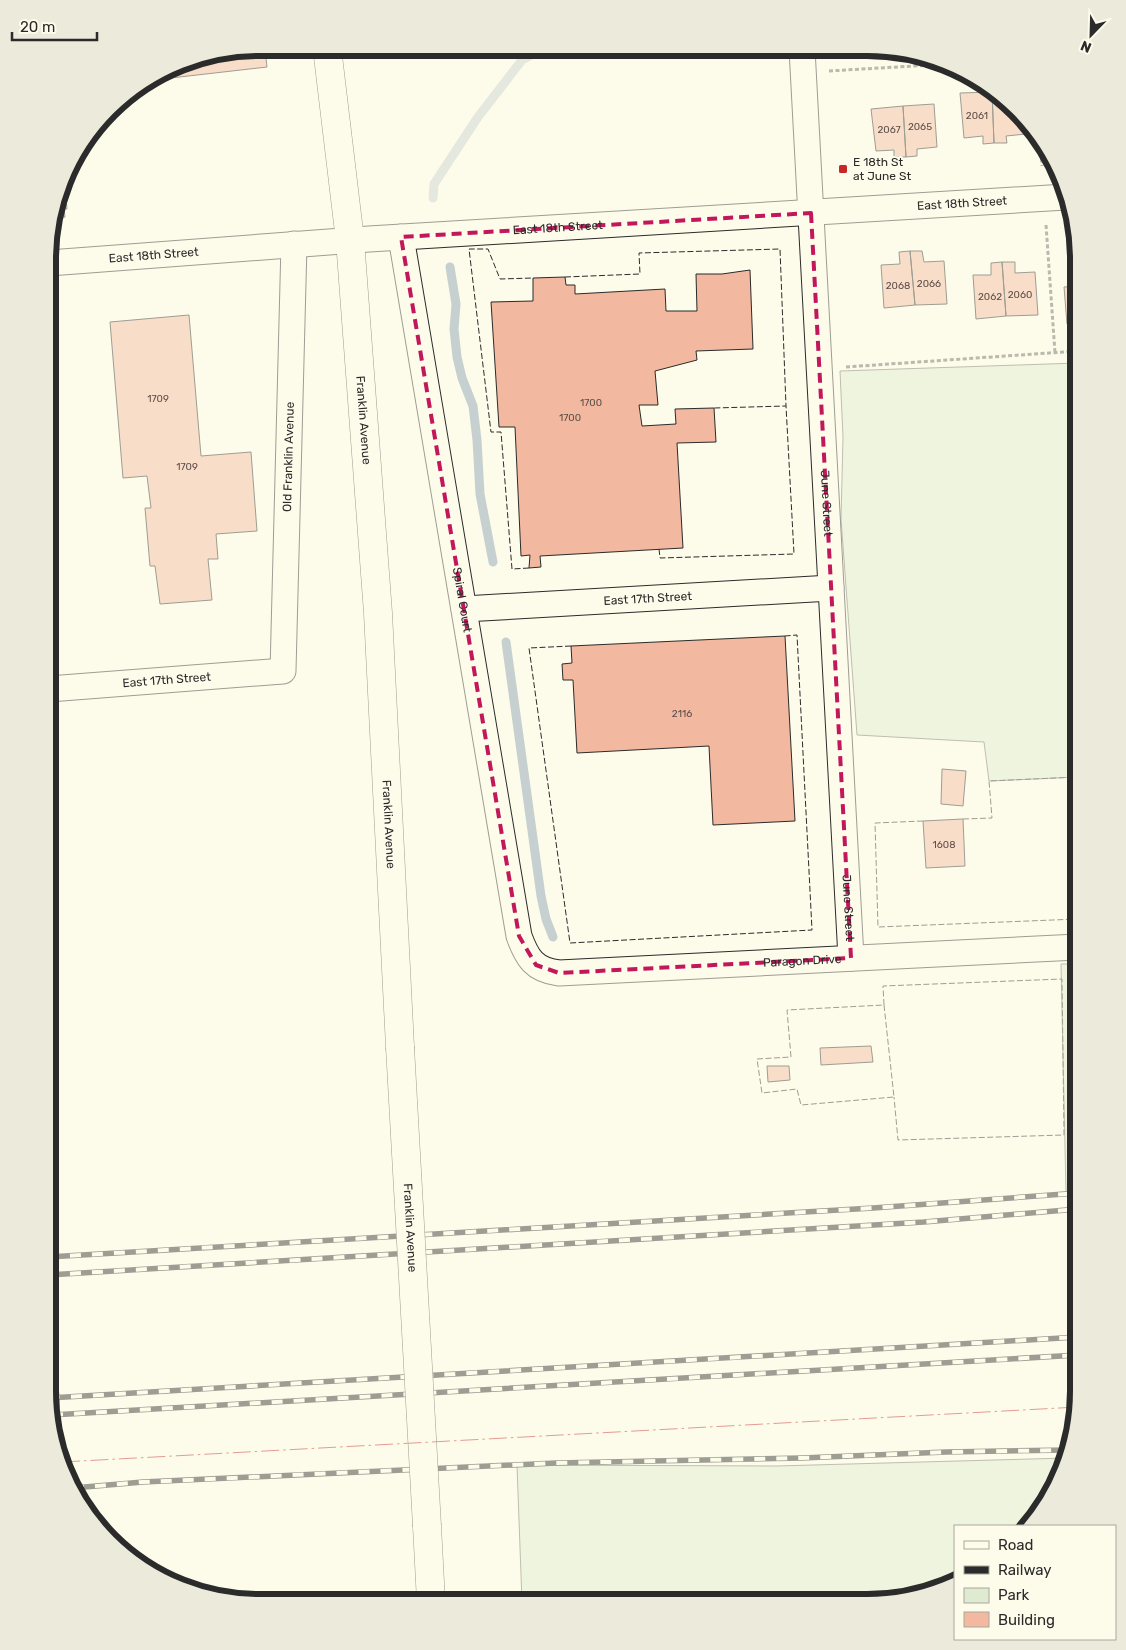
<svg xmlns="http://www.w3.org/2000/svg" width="1126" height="1650" font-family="Rubik,sans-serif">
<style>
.green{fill:#deebd1;stroke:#74746e}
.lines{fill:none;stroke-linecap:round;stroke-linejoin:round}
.stream{stroke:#c7d0d0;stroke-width:9}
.building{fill:#f2b8a0;stroke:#2b2b2b}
.minor-casing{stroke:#2b2b2b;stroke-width:27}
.tertiary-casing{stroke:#2b2b2b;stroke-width:29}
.path{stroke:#6a6964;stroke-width:3;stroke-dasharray:4 2.5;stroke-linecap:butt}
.minor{stroke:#fdfbea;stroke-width:25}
.tertiary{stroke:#fdfbea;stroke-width:28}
.rail-casing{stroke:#2b2b2b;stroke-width:5.5}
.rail{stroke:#fdfbea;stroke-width:4;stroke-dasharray:11;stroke-linecap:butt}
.tertiary-bridge-casing{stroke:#2b2b2b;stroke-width:29;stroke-linecap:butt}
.tertiary-bridge{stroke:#fdfbea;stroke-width:28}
.fence{stroke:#2b2b2b;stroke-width:1;stroke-dasharray:6 2.5;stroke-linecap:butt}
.power{stroke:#c62828;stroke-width:1;stroke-dasharray:18 4 2.5 4;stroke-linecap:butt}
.marked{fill:none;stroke:#c2185b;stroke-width:4;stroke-dasharray:10 6;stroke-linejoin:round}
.poi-dot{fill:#c62828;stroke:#fdfbea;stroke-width:2}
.labels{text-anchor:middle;stroke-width:4;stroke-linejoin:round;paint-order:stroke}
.number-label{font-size:10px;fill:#5d4e48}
.poi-label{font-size:12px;fill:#2b2b2b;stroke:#fdfbea;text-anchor:start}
.street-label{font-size:12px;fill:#2b2b2b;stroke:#fdfbea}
.rim{fill:none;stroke:#2b2b2b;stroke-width:6}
</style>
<rect width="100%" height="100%" fill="#fdfbea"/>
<!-- green -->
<path class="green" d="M 1078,363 L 1078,777 L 989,781 L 984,742 L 857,735 L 841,519 L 843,437 L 840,371 Z
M 1061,964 L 1078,964 L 1078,1193 L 1066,1193 Z
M 1067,1458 L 1043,1509 L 1027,1526 L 955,1526 L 955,1582 L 948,1586 L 867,1602 L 522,1602 L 517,1465 L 777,1466 Z"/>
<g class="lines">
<!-- stream -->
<path class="stream" d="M 433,198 L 434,184 L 478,117 L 522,60 L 543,48
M 450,267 L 456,304 L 454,329 L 457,357 L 462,378 L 473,406 L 477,440 L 480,494 L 493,562
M 506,642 L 541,896 L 546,919 L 553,937"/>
</g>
<!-- building -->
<path class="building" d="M 259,48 L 265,48 L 267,67 L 162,79 L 162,76 L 191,59 Z
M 996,91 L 1025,121 L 1026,134 L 1006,136 L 1007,143 L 994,143 L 992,92 Z
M 992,92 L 994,143 L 983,144 L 983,136 L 964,138 L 960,93 Z
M 934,104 L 937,147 L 917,149 L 917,156 L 906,157 L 903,106 Z
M 903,106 L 906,157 L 894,157 L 894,150 L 876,151 L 871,109 Z
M 65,186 L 67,209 L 64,209 L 65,217 L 54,219 Z
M 910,251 L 922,251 L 924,262 L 944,261 L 947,304 L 915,305 Z
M 910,251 L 915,305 L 884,308 L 881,265 L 900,264 L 899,252 Z
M 1002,262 L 1015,262 L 1015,273 L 1035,272 L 1038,315 L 1006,316 Z
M 1002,262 L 1006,316 L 976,319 L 973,275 L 991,275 L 991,263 Z
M 750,270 L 753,349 L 696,351 L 697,360 L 655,371 L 658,405 L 639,405 L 642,426 L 676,424 L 675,409 L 714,408 L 716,442 L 677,443 L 683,548 L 540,556 L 541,567 L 529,568 L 530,555 L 521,556 L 515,427 L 499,427 L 491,302 L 533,301 L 533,278 L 565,277 L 566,285 L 575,285 L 575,294 L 665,289 L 666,311 L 697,311 L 696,274 L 722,274 Z
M 1078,286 L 1078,323 L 1067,324 L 1064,287 Z
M 189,315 L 201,456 L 251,452 L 257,531 L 216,534 L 218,559 L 208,559 L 212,600 L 160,604 L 155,566 L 150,566 L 145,508 L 151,508 L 147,476 L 123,478 L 110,322 Z
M 785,636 L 795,821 L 713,825 L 709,746 L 577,753 L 573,680 L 563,680 L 562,664 L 572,663 L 571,646 Z
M 942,769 L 966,771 L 963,806 L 941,804 Z
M 963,819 L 965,866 L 926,868 L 923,821 Z
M 871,1046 L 873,1062 L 821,1065 L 820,1048 Z
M 767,1066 L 789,1066 L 790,1080 L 768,1082 Z"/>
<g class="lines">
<defs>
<g id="minor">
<path id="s1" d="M 802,49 L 851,958"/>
<path id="s2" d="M 401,237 L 519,936 C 527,958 534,970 559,973 L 1078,947"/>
<path id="s3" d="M 49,263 L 369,239 L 1066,197"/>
<path id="s4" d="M 464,609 L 831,588"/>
<path id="s5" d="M 49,689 L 283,671 L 294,244"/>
</g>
<g id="tertiary">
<path id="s6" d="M 327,48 L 350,240 L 378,613 L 400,1047"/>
<path d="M 427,1526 L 431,1601"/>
</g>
</defs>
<!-- minor casing -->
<use href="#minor" class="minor-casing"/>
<!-- tertiary casing -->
<use href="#tertiary" class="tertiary-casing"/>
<!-- path -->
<path class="path" d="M 829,71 L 948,64
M 1040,139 L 1042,166
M 1046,225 L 1055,353
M 846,367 L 1078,351"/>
<!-- minor -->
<use href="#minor" class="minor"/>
<!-- tertiary -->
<use href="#tertiary" class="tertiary"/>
<defs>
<path id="rail" d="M 48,1257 L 873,1208 L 1078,1193
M 48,1275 L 924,1222 L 1078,1209
M 49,1398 L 1078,1337
M 52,1415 L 1078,1355
M 73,1488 L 143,1482 L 556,1463 L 802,1458 L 946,1452 L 1069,1450"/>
</defs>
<!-- rail casing -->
<use href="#rail" class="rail-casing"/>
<!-- rail -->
<use href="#rail" class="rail"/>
<defs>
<g id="tertiary-bridge">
<path id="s7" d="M 400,1047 L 427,1526"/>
</g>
</defs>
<!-- tertiary-bridge casing -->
<use href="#tertiary-bridge" class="tertiary-bridge-casing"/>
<!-- tertiary-bridge -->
<use href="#tertiary-bridge" class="tertiary-bridge"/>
<!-- fence -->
<path class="fence" d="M 565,277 L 640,274 L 639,253 L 780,249 L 786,406
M 659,549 L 660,558 L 794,554 L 786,406 L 714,408
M 529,568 L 512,569 L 501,432 L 491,432 L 469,249 L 488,249 L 500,279 L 533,278
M 571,646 L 529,648 L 570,943 L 812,930 L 797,635 L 785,636
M 963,819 L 992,818 L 989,781 L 1078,777
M 923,821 L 875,823 L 878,927 L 1078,919
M 884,1005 L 883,986 L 1062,979 L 1064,1135 L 898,1140 L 894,1097
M 884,1005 L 894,1097 L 801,1105 L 797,1089 L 762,1093 L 757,1059 L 791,1057 L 787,1010 Z"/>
<!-- power -->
<path class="power" d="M 62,1462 L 1078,1407"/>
</g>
<!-- marked area -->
<path d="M0 0H1126V1650H0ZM 811,213 L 851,958 L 559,973 L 536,965 L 519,936 L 401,237 Z" fill="#fdfbea" fill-opacity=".55" fill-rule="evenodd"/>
<path class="marked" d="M 811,213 L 851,958 L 559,973 L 536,965 L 519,936 L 401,237 Z"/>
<!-- markers -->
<rect class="poi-dot" x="838" y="164" width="10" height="10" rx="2.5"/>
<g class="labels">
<!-- number labels -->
<g class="number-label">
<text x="977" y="119">2061</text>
<text x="920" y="130">2065</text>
<text x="889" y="133">2067</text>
<text x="929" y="287">2066</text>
<text x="898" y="289">2068</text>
<text x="1020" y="298">2060</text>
<text x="990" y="300">2062</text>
<text x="158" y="402">1709</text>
<text x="591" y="406">1700</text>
<text x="570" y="421">1700</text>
<text x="187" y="470">1709</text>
<text x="682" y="717">2116</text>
<text x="944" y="848">1608</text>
</g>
<!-- poi labels -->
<g class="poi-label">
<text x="853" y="166">E 18th St<tspan x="853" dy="14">at June St</tspan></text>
</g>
<!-- street labels -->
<g class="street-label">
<text dy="4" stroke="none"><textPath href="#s3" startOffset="915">East 18th Street</textPath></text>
<text dy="4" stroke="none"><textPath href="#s3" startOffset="510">East 18th Street</textPath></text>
<text dy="4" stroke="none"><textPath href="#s3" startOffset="105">East 18th Street</textPath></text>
<text dy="4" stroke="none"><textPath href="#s6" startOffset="374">Franklin Avenue</textPath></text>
<text dy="4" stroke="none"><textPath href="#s5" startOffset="449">Old Franklin Avenue</textPath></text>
<text dy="4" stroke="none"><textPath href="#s1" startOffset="455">June Street</textPath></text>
<text dy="4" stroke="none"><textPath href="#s4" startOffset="184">East 17th Street</textPath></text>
<text dy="4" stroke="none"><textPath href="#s2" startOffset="368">Spiral Court</textPath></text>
<text dy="4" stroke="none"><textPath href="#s5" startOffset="118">East 17th Street</textPath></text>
<text dy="4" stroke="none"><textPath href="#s6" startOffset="779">Franklin Avenue</textPath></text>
<text dy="4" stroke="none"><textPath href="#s1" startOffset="860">June Street</textPath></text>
<text dy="4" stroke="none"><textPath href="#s2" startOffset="1011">Paragon Drive</textPath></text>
<text dy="4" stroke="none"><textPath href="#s7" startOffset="181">Franklin Avenue</textPath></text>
</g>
</g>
<!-- crop -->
<path d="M0 0H1126V1650H0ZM259 56H867A203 203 0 0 1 1070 259V1391A203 203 0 0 1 867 1594H259A203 203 0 0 1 56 1391V259A203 203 0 0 1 259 56Z" fill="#eceadb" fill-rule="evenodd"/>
<path class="rim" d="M259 56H867A203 203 0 0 1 1070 259V1391A203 203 0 0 1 867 1594H259A203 203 0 0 1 56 1391V259A203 203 0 0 1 259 56Z"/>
<!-- legend -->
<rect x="954" y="1525" width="162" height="115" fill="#fdfbea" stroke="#a9a89e"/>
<rect x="964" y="1541" width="25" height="8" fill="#fdfbea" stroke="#a9a89e"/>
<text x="998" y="1550" font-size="15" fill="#2b2b2b">Road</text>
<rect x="964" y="1566" width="25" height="8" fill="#2b2b2b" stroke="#a9a89e"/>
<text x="998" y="1575" font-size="15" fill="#2b2b2b">Railway</text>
<rect x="964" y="1588" width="25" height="15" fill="#deebd1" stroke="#a9a89e"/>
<text x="998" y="1600" font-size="15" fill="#2b2b2b">Park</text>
<rect x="964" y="1612" width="25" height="15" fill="#f2b8a0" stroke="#a9a89e"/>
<text x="998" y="1625" font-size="15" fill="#2b2b2b">Building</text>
<!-- north arrow -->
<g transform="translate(1091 35) rotate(203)" stroke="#fdfbea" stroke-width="4" paint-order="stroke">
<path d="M0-4L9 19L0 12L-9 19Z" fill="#2b2b2b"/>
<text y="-8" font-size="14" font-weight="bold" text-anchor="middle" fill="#2b2b2b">N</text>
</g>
<!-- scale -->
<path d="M12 32v8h85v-8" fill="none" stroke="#2b2b2b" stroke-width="2.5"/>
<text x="20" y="32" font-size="15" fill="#2b2b2b" stroke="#fdfbea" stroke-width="4" paint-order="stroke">20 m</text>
</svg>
